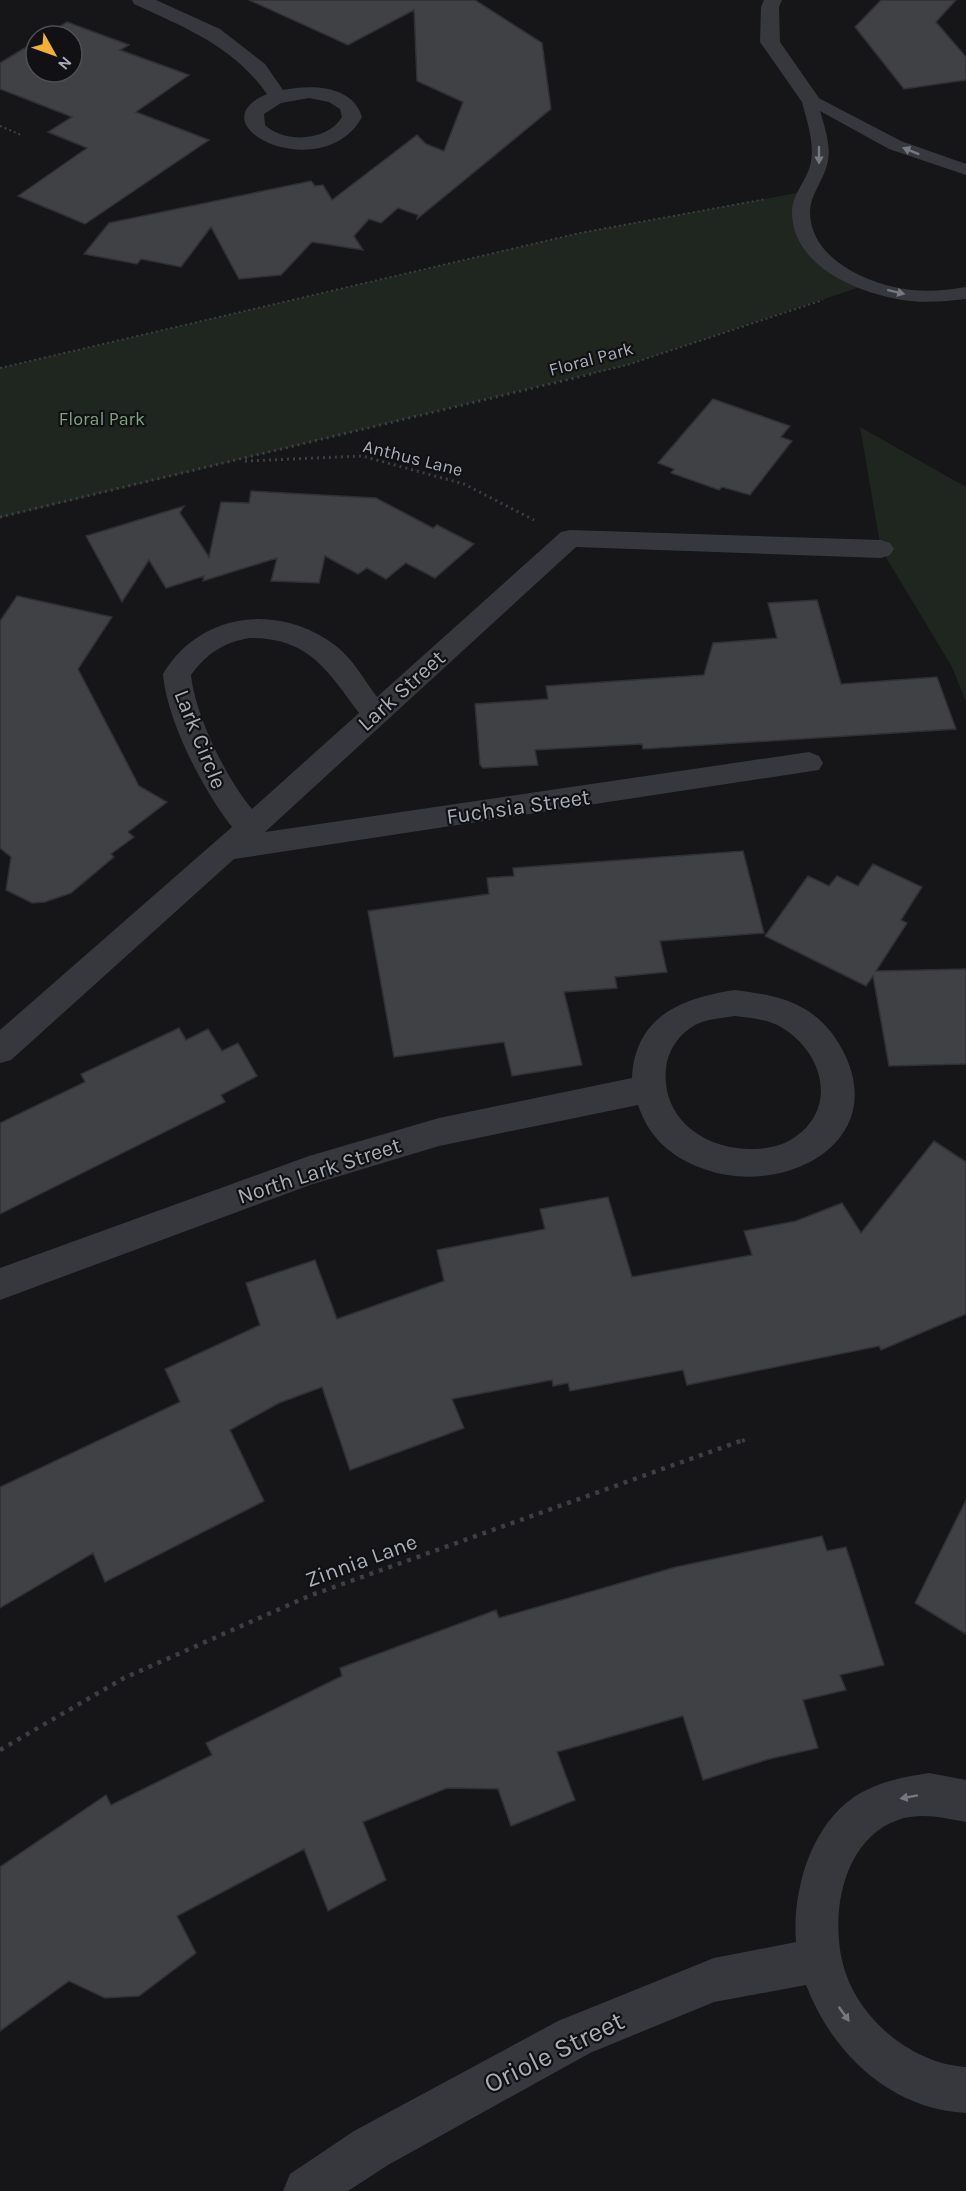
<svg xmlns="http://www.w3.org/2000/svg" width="966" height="2191" font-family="Karla,sans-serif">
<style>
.green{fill:#1e261f}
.building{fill:#404145;stroke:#303034;stroke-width:1.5}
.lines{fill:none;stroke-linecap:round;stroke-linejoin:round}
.path-far3{stroke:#3d3f44;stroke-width:2;stroke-dasharray:2 3;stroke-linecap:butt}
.path-far2{stroke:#3d3f44;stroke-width:3;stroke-dasharray:2 4;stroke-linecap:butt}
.path-far1{stroke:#3d3f44;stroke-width:4;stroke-dasharray:3 4.5;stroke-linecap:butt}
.path{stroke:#3d3f44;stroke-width:4.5;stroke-dasharray:4 6;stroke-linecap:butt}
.lane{fill:#37383d;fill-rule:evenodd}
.street{fill:#37383d;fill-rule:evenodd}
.oneway{fill:#757881}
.labels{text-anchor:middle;stroke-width:4.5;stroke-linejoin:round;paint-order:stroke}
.far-street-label{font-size:18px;fill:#a8adb8;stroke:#111113}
.far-park-label{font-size:18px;fill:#7fa381;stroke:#111113}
.street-label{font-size:22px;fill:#a8adb8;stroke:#111113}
.near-street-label{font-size:27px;fill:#a8adb8;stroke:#111113}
</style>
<rect width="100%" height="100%" fill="#161618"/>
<!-- green -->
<path class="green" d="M 802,192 L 797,230 L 866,285 L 627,365 L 0,518 L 0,368 L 580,233 Z
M 860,427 L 966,487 L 966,702 L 952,667 L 881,549 Z"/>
<!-- building -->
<path class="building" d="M 249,0 L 475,0 L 542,43 L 551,109 L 417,219 L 418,215 L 398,208 L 381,223 L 369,219 L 354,236 L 363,250 L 312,242 L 281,275 L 239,279 L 211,227 L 181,267 L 141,259 L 137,264 L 84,254 L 109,223 L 311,181 L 315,186 L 323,185 L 332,200 L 417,135 L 426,144 L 444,151 L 463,102 L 417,81 L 414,10 L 348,45 Z
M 881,0 L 956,0 L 936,22 L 966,57 L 966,80 L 904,89 L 855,27 Z
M 67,22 L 129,45 L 120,50 L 189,75 L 136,112 L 209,140 L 85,224 L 18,196 L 87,148 L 48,132 L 72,117 L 0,89 L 0,63 L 36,41 L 36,72 L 72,72 L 72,36 L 44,36 Z
M 713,399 L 790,426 L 781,437 L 792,441 L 750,495 L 722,487 L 719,490 L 671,473 L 674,469 L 658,463 Z
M 251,491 L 376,498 L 433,528 L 437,525 L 474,544 L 435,578 L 406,563 L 386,579 L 367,568 L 358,574 L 325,556 L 319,583 L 271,581 L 277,558 L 203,581 L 204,576 L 166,588 L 149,560 L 122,602 L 86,536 L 184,506 L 180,513 L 209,557 L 221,502 L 249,503 Z
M 17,596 L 112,617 L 78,669 L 139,786 L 167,802 L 128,832 L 134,837 L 111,854 L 114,857 L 71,893 L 45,902 L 32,903 L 6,890 L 11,857 L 0,848 L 0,621 Z
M 817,600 L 841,684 L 937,677 L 956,729 L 643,749 L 642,744 L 535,750 L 538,765 L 483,768 L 480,765 L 475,704 L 548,699 L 546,686 L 704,675 L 713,643 L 777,638 L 768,603 Z
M 743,851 L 764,933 L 660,941 L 667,972 L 615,977 L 617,988 L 564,992 L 582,1065 L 512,1076 L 504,1042 L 394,1057 L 368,911 L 489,894 L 487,878 L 514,876 L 513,868 Z
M 873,864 L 922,887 L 901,920 L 907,923 L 876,971 L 966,969 L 966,1064 L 889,1066 L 873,976 L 866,986 L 765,936 L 808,876 L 829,886 L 837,876 L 858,886 Z
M 179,1028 L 186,1040 L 208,1029 L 222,1051 L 238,1043 L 257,1076 L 221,1095 L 225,1102 L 0,1214 L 0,1123 L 85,1082 L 81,1074 Z
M 934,1141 L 966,1162 L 966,1314 L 881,1350 L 879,1346 L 687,1385 L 683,1370 L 570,1391 L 568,1383 L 553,1386 L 552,1380 L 452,1399 L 464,1428 L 350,1470 L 322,1387 L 279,1403 L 230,1430 L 264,1501 L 105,1582 L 93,1553 L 0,1608 L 0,1487 L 180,1402 L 165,1369 L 260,1325 L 246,1283 L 315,1260 L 337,1319 L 444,1281 L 437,1250 L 545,1229 L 540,1209 L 608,1197 L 632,1277 L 752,1255 L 744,1231 L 796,1221 L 842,1203 L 861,1233 Z
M 966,1500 L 966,1634 L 915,1603 Z
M 822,1536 L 827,1551 L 846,1547 L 884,1665 L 840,1675 L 846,1690 L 803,1700 L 818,1748 L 769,1759 L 703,1780 L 683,1716 L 557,1752 L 575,1800 L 511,1826 L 498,1789 L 447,1788 L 363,1822 L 386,1880 L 328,1911 L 304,1849 L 177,1916 L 196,1953 L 139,1996 L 105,1998 L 69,1981 L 0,2031 L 0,1867 L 106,1795 L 111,1805 L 212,1755 L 206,1743 L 342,1676 L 340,1668 L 496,1610 L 499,1618 L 676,1567 Z"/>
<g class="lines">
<!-- path-far3 -->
<path class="path-far3" d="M 0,126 L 21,135
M 0,368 L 580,233 L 766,199
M 589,374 L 627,365 L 823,300"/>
<!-- path-far2 -->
<path class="path-far2" d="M 245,461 L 362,456 L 464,484 L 534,520
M 0,517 L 595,373"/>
<!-- path-far1 -->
<path class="path-far1" d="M 742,1441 L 749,1438"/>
<!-- path -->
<path class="path" d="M 0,1750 L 124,1678 L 309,1596 L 746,1439"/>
<!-- lane -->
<path class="lane" d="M 809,93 L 901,141 L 966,164 L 966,175 L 889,149 L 820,111 C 825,128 832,148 827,165 C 823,181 810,195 810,212 C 810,260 870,285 911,290 C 929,292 948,290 966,287 L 966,299 C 948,301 929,303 911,301 C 865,296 792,269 792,212 C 792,195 806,181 810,166 C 816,144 806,119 801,98 Z"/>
<!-- street -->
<path class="street" d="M 132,0 L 156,0 L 220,29 L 265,64 L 283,90 C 311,84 353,85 362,117 C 323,188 192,126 267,94 C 233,46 186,28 134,4 ZM 309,98 L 329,102 L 340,109 L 342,117 C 328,141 285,144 265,125 L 264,114 L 281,103 Z
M 764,0 L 782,0 L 779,7 L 780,42 L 819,98 L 816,102 L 802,102 L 760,42 L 761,7 Z
M 570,530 L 881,540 L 890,543 L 894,549 L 890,555 L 881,558 L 576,547 L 265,832 L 809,752 L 819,756 L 823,763 L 819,770 L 234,859 L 11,1060 L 0,1063 L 0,1030 L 232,827 C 203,790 167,721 163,674 C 200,611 280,603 336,646 C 353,659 364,680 377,697 L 561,532 ZM 250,638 C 309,638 327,670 359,713 L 252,809 C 226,778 195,715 191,675 C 206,654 224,642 250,638 Z
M 735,990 C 757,993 781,996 801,1007 C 819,1016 833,1032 842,1049 C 892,1142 784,1198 704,1169 C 672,1158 649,1138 638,1105 L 439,1146 L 310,1185 L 0,1300 L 0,1268 L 309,1156 L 439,1118 L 632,1078 C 635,1016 682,998 735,990 ZM 735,1016 C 750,1018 766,1019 779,1026 C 823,1050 840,1109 792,1139 C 779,1147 764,1149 749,1149 C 703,1148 661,1118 666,1068 C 668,1050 679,1034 695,1025 C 707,1019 722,1018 735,1016 Z
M 929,1773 L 966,1780 L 966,1822 C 944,1818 920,1812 898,1820 C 840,1840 828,1923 846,1974 C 863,2023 915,2064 966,2067 L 966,2113 C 890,2109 832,2053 806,1985 L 714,2002 L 590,2053 L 388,2165 L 348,2191 L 283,2191 L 290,2174 L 354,2131 L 558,2021 L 714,1958 L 796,1942 C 792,1892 810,1827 854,1797 C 877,1782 903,1777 929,1773 Z"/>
</g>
<!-- one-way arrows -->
<defs><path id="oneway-solid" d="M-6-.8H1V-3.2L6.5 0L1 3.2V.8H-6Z" transform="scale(1.5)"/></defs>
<g class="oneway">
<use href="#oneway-solid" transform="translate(911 151) rotate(-158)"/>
<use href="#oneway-solid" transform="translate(819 155) rotate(90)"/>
<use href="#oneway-solid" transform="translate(896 292) rotate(14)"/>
<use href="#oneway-solid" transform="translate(909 1797) rotate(170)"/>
<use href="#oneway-solid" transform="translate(844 2014) rotate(54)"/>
</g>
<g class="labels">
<!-- far-street labels -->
<g class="far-street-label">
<text transform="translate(591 359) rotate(-15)" y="6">Floral Park</text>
<text transform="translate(413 458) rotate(14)" y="6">Anthus Lane</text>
</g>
<!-- far-park labels -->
<g class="far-park-label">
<text x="102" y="425">Floral Park</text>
</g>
<!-- street labels -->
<g class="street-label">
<text transform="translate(401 690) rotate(-42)" y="8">Lark Street</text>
<text transform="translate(201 739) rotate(68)" y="8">Lark Circle</text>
<text transform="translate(518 806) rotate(-8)" y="8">Fuchsia Street</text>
<text transform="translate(319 1170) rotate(-18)" y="8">North Lark Street</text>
<text transform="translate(361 1560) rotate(-20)" y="8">Zinnia Lane</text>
</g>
<!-- near-street labels -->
<g class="near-street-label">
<text transform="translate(554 2052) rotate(-26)" y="9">Oriole Street</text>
</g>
</g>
<!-- north arrow -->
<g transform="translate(54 54) rotate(130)"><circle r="28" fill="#111113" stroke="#4d4f55" stroke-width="1.5"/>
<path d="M0-4.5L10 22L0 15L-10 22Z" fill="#f2b134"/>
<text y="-9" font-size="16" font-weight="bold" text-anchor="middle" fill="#a8adb8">N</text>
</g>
</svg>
